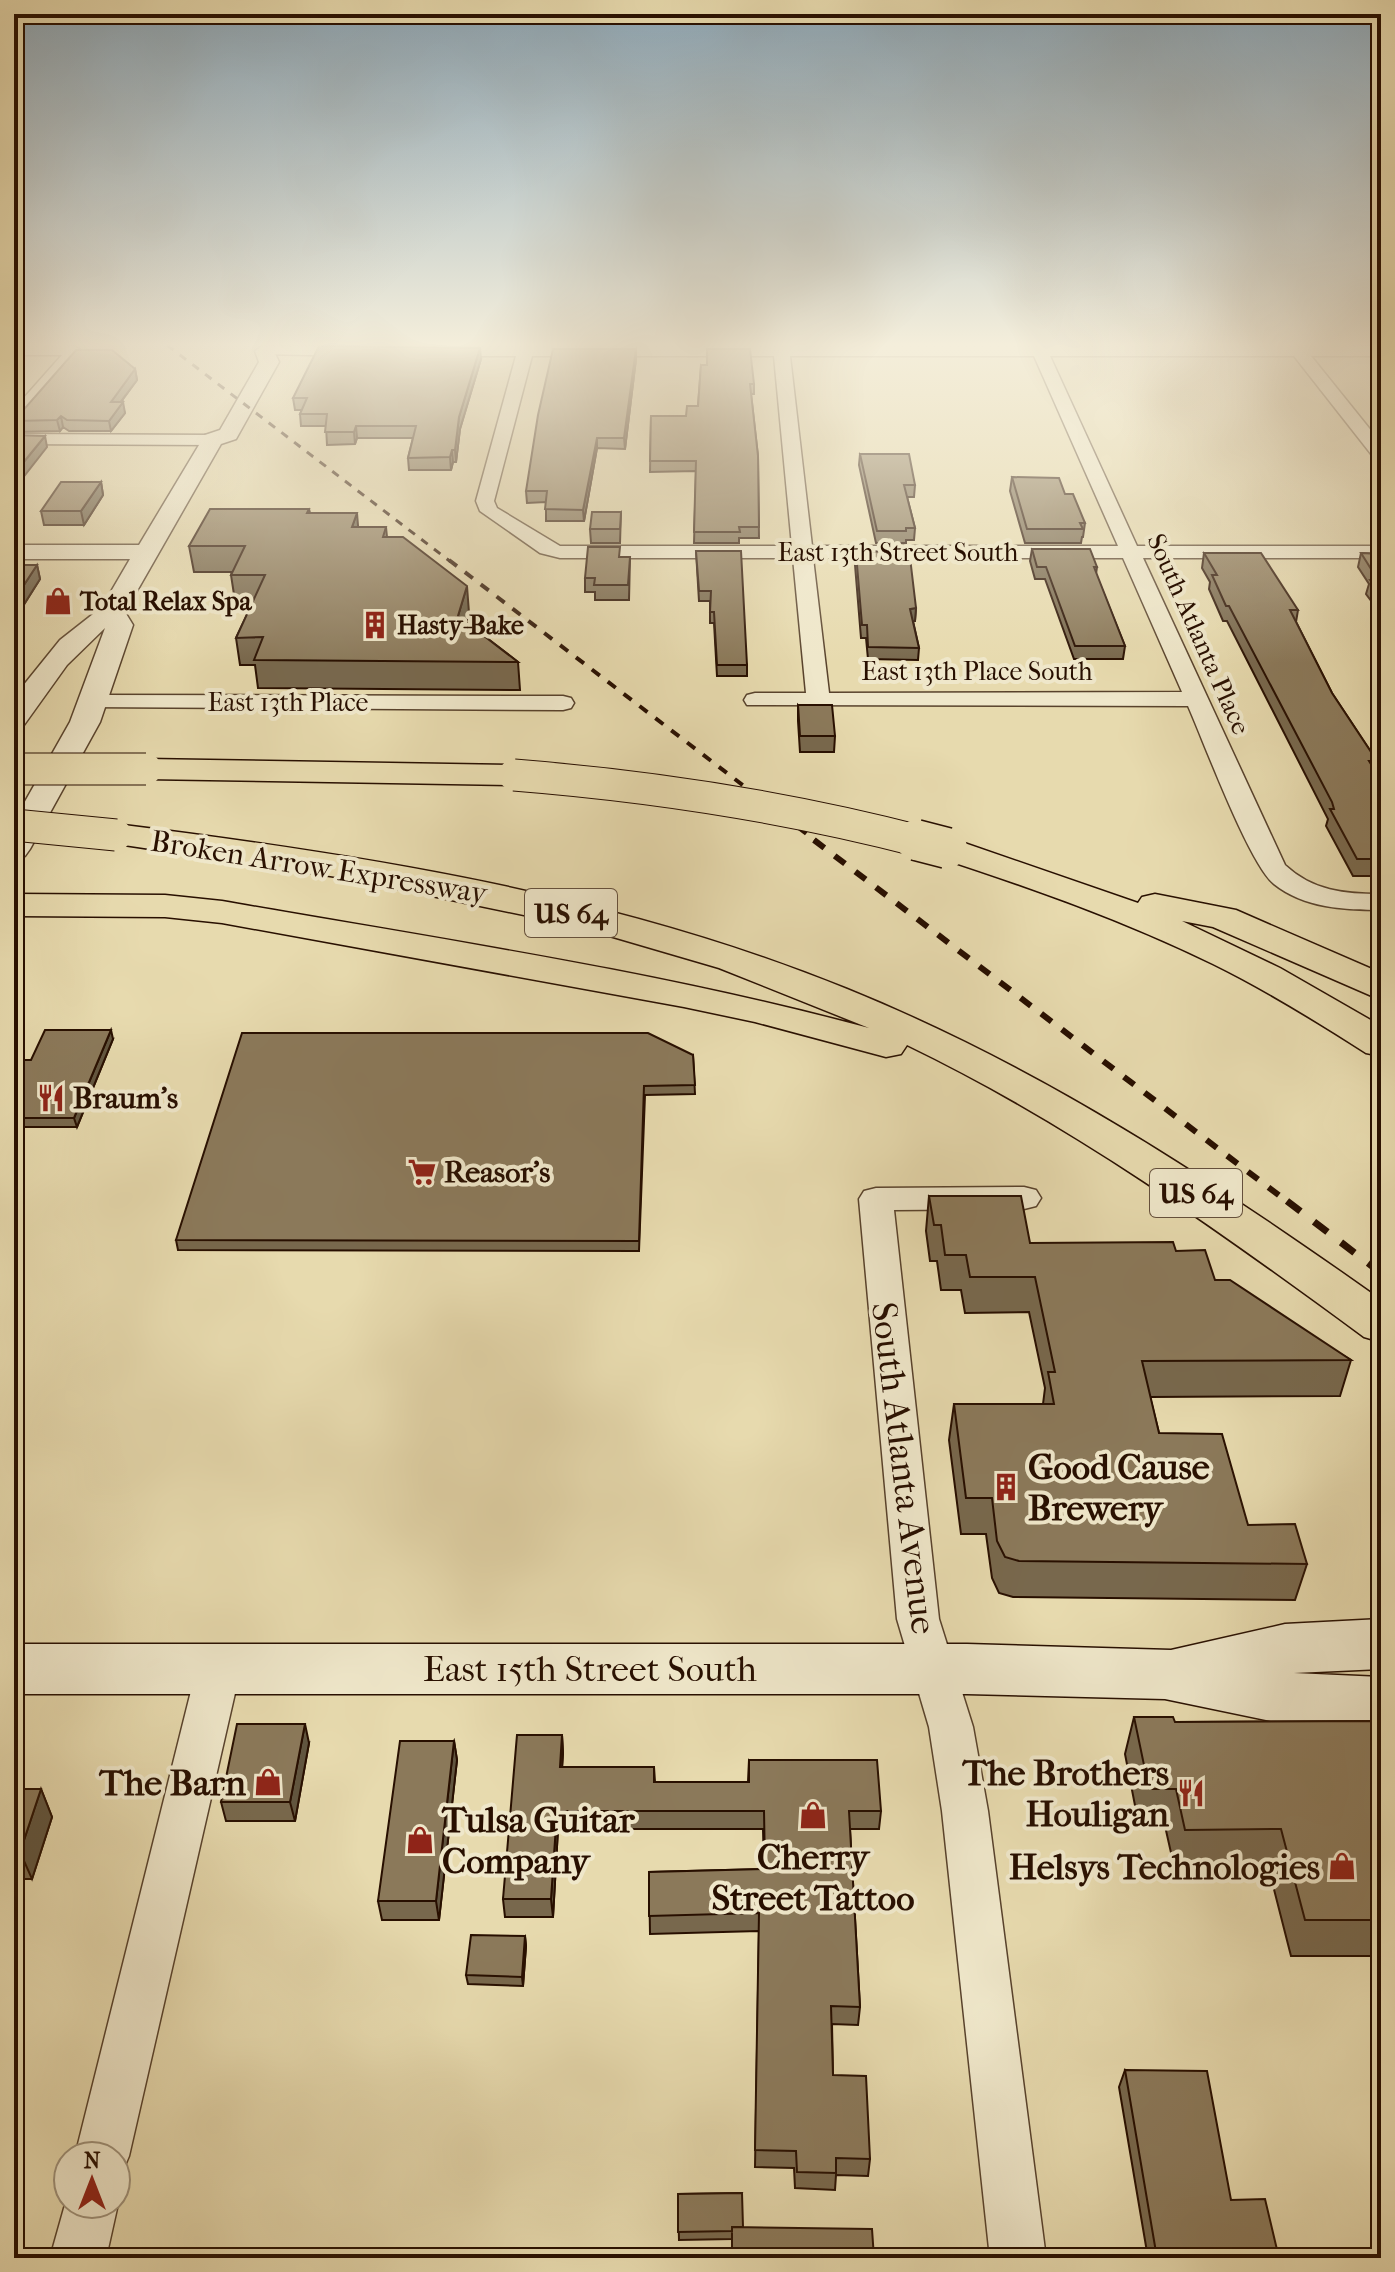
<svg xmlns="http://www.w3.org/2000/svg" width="1395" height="2272" font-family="'IM FELL French Canon',serif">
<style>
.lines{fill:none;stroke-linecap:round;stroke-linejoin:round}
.minor-casing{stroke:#58422c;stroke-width:3}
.tertiary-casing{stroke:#58422c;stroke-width:3}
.secondary-casing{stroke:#280f00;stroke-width:3}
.motorway-casing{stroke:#280f00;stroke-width:3}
.minor{fill:#efe7ca;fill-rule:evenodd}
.tertiary{fill:#efe7ca;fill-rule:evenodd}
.secondary{fill:#efe7ca;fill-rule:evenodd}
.motorway{fill:#e7daae;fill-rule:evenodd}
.rail-far3{stroke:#280f00;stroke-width:3;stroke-dasharray:8 8;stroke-linecap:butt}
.rail-far2{stroke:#280f00;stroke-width:4;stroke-dasharray:10 10;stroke-linecap:butt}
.rail-far1{stroke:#280f00;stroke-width:6;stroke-dasharray:13 13;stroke-linecap:butt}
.rail{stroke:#280f00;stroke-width:7;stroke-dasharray:17 17;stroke-linecap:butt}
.motorway-bridge-far1-casing{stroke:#280f00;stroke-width:33;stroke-linecap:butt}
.motorway-bridge-casing{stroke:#280f00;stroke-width:43;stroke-linecap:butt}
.motorway-bridge-far1{stroke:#e7daae;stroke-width:31}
.motorway-bridge{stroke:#e7daae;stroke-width:40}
.wall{fill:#78684d;stroke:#280f00;stroke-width:2}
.shaded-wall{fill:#61553f;stroke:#280f00;stroke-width:2}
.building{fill:#8b795a;stroke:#280f00;stroke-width:2}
.labels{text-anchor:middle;stroke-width:8;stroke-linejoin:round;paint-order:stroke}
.far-street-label{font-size:26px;fill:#280f00;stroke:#efe7ca}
.far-poi-label{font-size:26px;font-weight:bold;fill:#280f00;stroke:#efe7ca;text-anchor:start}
.shield{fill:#efe7ca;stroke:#64503d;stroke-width:2}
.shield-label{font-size:28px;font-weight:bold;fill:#280f00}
.street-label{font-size:30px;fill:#280f00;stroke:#efe7ca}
.poi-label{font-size:30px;font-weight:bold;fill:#280f00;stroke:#efe7ca;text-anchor:start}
.near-poi-label{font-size:36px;font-weight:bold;fill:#280f00;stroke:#efe7ca;text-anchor:end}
.near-street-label{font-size:36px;fill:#280f00;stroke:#efe7ca}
</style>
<rect width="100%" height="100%" fill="#e7daae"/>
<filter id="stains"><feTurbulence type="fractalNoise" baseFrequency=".0025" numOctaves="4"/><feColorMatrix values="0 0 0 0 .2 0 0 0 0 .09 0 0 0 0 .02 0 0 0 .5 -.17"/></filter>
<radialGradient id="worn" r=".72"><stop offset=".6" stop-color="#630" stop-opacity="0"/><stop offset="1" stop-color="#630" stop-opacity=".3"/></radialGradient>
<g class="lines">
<defs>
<path id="minor" d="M 14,345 L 74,346 L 82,351 L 20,423 L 14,424 L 14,409 L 62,355 L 14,355 Z
M 519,345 L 1381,346 L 1381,356 L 1311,356 L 1381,443 L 1381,460 L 1375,459 L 1294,356 L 1050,356 L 1137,546 L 1381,546 L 1381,558 L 1143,558 L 1285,865 C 1313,891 1344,894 1381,894 L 1381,910 C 1345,910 1304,908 1274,884 C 1249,864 1204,742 1188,706 L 747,705 L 744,700 L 747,695 L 755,693 L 806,693 L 793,558 L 560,558 L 540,553 L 480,511 L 476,501 L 516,356 L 436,356 L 428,351 L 436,346 ZM 532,356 L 774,356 L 792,546 L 560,546 L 497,508 L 494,501 ZM 790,356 L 1034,356 L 1118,546 L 812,546 ZM 813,558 L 1123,558 L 1182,692 L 829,693 Z
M 265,346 L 358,346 L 366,351 L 358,356 L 259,354 L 259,348 Z
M 14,434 L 213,435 L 222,440 L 213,445 L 14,444 Z
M 93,695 L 563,696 L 571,698 L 574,703 L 571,708 L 563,710 L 85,707 L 82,702 L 85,697 Z
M 1024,1187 L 1036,1190 L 1041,1198 L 1036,1206 L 1024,1209 L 894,1210 L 939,1619 L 973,1727 L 988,1811 L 1046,2258 L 990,2258 L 942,1811 L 929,1727 L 897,1619 L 859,1199 L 864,1191 L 876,1188 Z
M 219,1649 L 234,1654 L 241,1667 L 129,2156 L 121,2175 L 116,2177 L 116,2156 L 75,2156 L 197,1667 L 204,1654 Z
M 68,2194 L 68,2204 L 116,2204 L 116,2199 L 118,2204 L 106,2258 L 50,2258 Z"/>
<path id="tertiary" d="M 264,345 L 272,347 L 279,362 L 236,439 L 221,444 L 125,612 L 133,625 L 100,722 L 30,849 L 25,856 L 14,859 L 14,821 L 70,722 L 105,628 L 67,665 L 24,725 L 14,728 L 14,697 L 60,640 L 102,607 L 130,559 L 14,559 L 14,545 L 139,545 L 205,435 L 220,430 L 259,362 L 255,351 Z"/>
<path id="secondary" d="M 1381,1619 L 1381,1669 L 1294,1673 L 1381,1677 L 1381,1729 L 1290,1725 L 1165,1699 L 967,1694 L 14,1694 L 14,1644 L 967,1644 L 1171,1650 L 1285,1624 Z"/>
<path id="motorway" d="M 146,759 L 514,765 L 526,768 L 531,775 L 526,782 L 514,785 L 146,779 L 134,776 L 129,769 L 134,762 Z
M 116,824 C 364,855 614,894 847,989 C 1040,1067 1212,1180 1381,1300 L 1381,1342 L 1364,1337 C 1217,1229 1071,1124 907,1045 L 901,1054 L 886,1057 L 755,1022 L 684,1007 L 222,923 L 165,917 L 14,916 L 14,894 L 165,895 L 222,901 C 438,939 657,971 869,1028 L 719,968 L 572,925 L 350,879 L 104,842 L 98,835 L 104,828 Z
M 947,837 L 1138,903 L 1142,897 L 1155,894 L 1236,910 L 1381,973 L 1381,1000 L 1213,927 L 1182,921 L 1280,968 L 1381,1026 L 1381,1056 L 1366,1053 C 1316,1021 1266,990 1213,964 C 1123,920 1029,887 934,856 L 929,848 L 934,840 Z"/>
</defs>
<!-- minor casing -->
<use href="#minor" class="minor-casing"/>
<!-- tertiary casing -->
<use href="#tertiary" class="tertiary-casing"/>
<!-- secondary casing -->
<use href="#secondary" class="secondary-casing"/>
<!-- motorway casing -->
<use href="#motorway" class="motorway-casing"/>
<!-- minor -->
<use href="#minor" class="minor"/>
<!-- tertiary -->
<use href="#tertiary" class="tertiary"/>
<!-- secondary -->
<use href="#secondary" class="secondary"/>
<!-- motorway -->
<use href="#motorway" class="motorway"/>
<!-- rail-far3 -->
<path class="rail-far3" d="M 167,345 L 451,562"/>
<!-- rail-far2 -->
<path class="rail-far2" d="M 449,560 L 817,842"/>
<!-- rail-far1 -->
<path class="rail-far1" d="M 814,840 L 1289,1203"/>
<!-- rail -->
<path class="rail" d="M 1287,1201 L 1381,1273"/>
<defs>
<path id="motorway-bridge-far1" d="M 14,769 L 146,769
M 514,775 C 652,786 789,807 923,842
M 14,825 L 116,835"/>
<path id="motorway-bridge" d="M 916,840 L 947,848"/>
</defs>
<!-- motorway-bridge-far1 casing -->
<use href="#motorway-bridge-far1" class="motorway-bridge-far1-casing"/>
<!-- motorway-bridge casing -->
<use href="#motorway-bridge" class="motorway-bridge-casing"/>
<!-- motorway-bridge-far1 -->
<use href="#motorway-bridge-far1" class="motorway-bridge-far1"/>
<!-- motorway-bridge -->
<use href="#motorway-bridge" class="motorway-bridge"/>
</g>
<!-- wall -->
<path class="wall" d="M 636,349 L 636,359 L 625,449 L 597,448 L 584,521 L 546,521 L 546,502 L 527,503 L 526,491 Z
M 481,359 L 460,429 L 456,462 L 453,462 L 451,470 L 409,470 L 408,458 L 413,438 L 357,438 L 355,444 L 327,445 L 326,426 L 301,426 L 300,414 L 302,410 L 295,410 L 293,398 Z
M 701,365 L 754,384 L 754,394 L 751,394 L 758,456 L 759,538 L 739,538 L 739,543 L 694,543 L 696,471 L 650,472 L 651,416 L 686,416 L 698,406 Z
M 135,369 L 137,380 L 121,402 L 125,413 L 111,431 L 69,431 L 63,427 L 60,431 L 14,432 L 14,416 Z
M 860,454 L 915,485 L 914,497 L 907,497 L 915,528 L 914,540 L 906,540 L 906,543 L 876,543 L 859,465 Z
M 1012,477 L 1065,494 L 1085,523 L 1083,537 L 1082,537 L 1081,543 L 1025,543 L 1010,491 Z
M 101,482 L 103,495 L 84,525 L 44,525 L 41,511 Z
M 309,509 L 310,513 L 358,527 L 386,527 L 387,537 L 469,613 L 466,622 L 518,662 L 520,690 L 258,688 L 255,665 L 240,665 L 236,638 L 253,602 L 235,601 L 231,575 L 232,572 L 194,572 L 189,546 Z
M 621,512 L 620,543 L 591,543 L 590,529 Z
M 1032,549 L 1097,567 L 1096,574 L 1125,646 L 1123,659 L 1074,659 L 1045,579 L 1035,579 L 1030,561 Z
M 696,551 L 747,665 L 747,676 L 717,676 L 714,623 L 710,623 L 710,601 L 699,601 Z
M 856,553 L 916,608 L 915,621 L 913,621 L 919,648 L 918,660 L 868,659 L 866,638 L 861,638 L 855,565 Z
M 1204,553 L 1298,610 L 1296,622 L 1332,693 L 1377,761 L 1375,769 L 1381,780 L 1381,876 L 1353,876 L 1326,826 L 1328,819 L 1227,621 L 1223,621 L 1209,589 L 1210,582 L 1202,568 Z
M 1361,553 L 1381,554 L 1381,614 L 1366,594 L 1369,584 L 1358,567 Z
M 620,557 L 630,557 L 629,600 L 595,600 L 595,592 L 585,592 L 585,578 Z
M 14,565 L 37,565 L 40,579 L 23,606 L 14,606 Z
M 798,705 L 835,736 L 834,752 L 800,752 L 798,721 Z
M 113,1039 L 77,1127 L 14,1127 L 14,1060 L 31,1060 Z
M 693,1055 L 695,1094 L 645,1095 L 639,1251 L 178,1250 L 176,1240 Z
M 929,1196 L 1030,1243 L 1176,1251 L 1215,1280 L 1351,1360 L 1340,1396 L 1150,1397 L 1159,1433 L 1248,1525 L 1307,1564 L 1295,1600 L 1013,1597 L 999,1593 L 992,1578 L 986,1534 L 961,1534 L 949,1440 L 954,1404 L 1043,1404 L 1045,1388 L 1029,1312 L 965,1313 L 961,1290 L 941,1290 L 937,1261 L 930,1261 L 926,1231 Z
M 1134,1717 L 1175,1722 L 1381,1721 L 1381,1956 L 1291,1956 L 1268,1866 L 1174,1866 L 1165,1826 L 1139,1826 L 1125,1754 Z
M 562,1735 L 563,1753 L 562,1767 L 654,1767 L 655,1782 L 748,1782 L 749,1760 L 881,1811 L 879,1829 L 850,1829 L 860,2007 L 858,2025 L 832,2024 L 833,2075 L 870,2159 L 868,2176 L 836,2175 L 835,2190 L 795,2188 L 794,2168 L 755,2167 L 759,1931 L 650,1934 L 649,1872 L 764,1869 L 763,1829 L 558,1829 L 553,1917 L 505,1917 L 503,1899 Z
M 454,1741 L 457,1760 L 439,1920 L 382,1920 L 378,1901 Z
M 309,1743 L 295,1821 L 226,1821 L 221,1802 Z
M 14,1789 L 41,1789 L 52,1817 L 32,1879 L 14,1879 Z
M 525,1936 L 526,1946 L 523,1986 L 468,1984 L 466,1975 Z
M 1125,2070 L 1231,2200 L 1279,2258 L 1148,2258 L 1119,2087 Z
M 742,2193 L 732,2239 L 679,2240 L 678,2194 Z"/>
<!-- shaded-wall -->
<path class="shaded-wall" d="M 480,348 L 481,359 L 460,429 L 456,462 L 455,450 L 459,417 Z
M 636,349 L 636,359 L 625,449 L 624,438 Z
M 135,369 L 137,380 L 113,412 L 111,402 Z
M 22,383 L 24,393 L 14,405 L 14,392 Z
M 123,402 L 125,413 L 111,431 L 109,421 Z
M 61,416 L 63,427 L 60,431 L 57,420 Z
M 356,426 L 357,438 L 355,444 L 354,432 Z
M 45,436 L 47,447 L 14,489 L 14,474 Z
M 597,438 L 597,448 L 584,521 L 583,510 Z
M 452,450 L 453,462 L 451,470 L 450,457 Z
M 101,482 L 103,495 L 84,525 L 81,511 Z
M 357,513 L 359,538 L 352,527 Z
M 37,565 L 40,579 L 23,606 L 20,591 Z
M 467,586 L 469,613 L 460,643 L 458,616 Z
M 916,608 L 915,621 L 909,622 L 910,609 Z
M 111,1030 L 113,1039 L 77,1127 L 74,1118 Z
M 305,1724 L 309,1743 L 295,1821 L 290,1802 Z
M 562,1735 L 563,1753 L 561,1786 L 560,1767 Z
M 454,1741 L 457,1760 L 439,1920 L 436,1901 Z
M 41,1789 L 52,1817 L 32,1879 L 20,1852 Z
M 557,1811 L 558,1829 L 553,1917 L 551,1899 Z
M 525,1936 L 526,1946 L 523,1986 L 522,1977 Z"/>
<!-- building -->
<path class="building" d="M 319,346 L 480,348 L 459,417 L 455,450 L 452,450 L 450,457 L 408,458 L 416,426 L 356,426 L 354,432 L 325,432 L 327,414 L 300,414 L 307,398 L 293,398 Z
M 553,349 L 636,349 L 624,438 L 597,438 L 583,510 L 545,509 L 547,491 L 526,491 L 538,415 Z
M 707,349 L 750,349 L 754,384 L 750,384 L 758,456 L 759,527 L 739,527 L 740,532 L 694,532 L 696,461 L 650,461 L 651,416 L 686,416 L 687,406 L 698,406 L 701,365 L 707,365 Z
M 76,350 L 112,350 L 135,369 L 111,402 L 123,402 L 109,421 L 67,420 L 61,416 L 57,420 L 14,421 L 14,416 L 20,414 Z
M 14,383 L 22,383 L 14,392 Z
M 14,435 L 45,436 L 14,474 Z
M 860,454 L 909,454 L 915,485 L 904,485 L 915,528 L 906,528 L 906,531 L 877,531 Z
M 1012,477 L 1059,478 L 1065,494 L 1073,494 L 1085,523 L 1080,523 L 1083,529 L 1027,529 Z
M 61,482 L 101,482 L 81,511 L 41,511 Z
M 210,509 L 309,509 L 307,513 L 357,513 L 352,527 L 386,527 L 383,537 L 403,537 L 467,586 L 458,616 L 518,662 L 254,660 L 263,637 L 236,638 L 265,575 L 231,575 L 245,546 L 189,546 Z
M 592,512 L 621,512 L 620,529 L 590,529 Z
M 588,547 L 620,547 L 619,557 L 630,557 L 628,585 L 594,585 L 595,578 L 585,578 Z
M 909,549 L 916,608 L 910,609 L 919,648 L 868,647 L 867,625 L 862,625 L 856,553 Z
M 1032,549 L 1090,549 L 1097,567 L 1094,567 L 1125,646 L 1075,646 L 1046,567 L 1037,567 Z
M 696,551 L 741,551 L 747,665 L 717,665 L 714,612 L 710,612 L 711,591 L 699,591 Z
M 1204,553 L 1261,553 L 1298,610 L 1290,610 L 1332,693 L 1377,761 L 1369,761 L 1381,780 L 1381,859 L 1357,859 L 1330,809 L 1334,809 L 1332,802 L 1229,606 L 1226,606 L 1212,575 L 1217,575 Z
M 1361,553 L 1381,554 L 1381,596 L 1370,580 L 1378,580 Z
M 14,565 L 37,565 L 20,591 L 14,591 Z
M 798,705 L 832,705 L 835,736 L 800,736 Z
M 45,1030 L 111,1030 L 74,1118 L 14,1118 L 14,1060 L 31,1060 Z
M 242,1033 L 648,1033 L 693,1055 L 695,1085 L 644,1086 L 639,1241 L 176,1240 Z
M 929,1196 L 1021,1196 L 1030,1243 L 1173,1242 L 1176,1251 L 1205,1250 L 1215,1280 L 1230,1280 L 1351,1360 L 1142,1361 L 1159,1433 L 1222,1434 L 1248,1525 L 1295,1524 L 1307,1564 L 1019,1561 L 1005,1557 L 997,1541 L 992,1498 L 966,1498 L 954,1404 L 1054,1404 L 1048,1372 L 1055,1372 L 1035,1277 L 970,1277 L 966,1255 L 945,1255 L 941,1225 L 934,1225 Z
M 1134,1717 L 1173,1717 L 1175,1722 L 1381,1721 L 1381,1920 L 1305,1920 L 1281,1829 L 1185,1830 L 1176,1789 L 1149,1789 Z
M 237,1724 L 305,1724 L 290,1802 L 221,1802 Z
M 517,1735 L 562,1735 L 560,1767 L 654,1767 L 654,1782 L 749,1782 L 749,1760 L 877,1760 L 881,1811 L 849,1811 L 860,2007 L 831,2006 L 833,2075 L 866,2076 L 870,2159 L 836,2158 L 836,2173 L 797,2172 L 796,2151 L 755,2150 L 759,1913 L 649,1916 L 649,1872 L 765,1869 L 764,1811 L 557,1811 L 551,1899 L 503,1899 Z
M 400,1741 L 454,1741 L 436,1901 L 378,1901 Z
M 14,1789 L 41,1789 L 20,1852 L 14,1852 Z
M 471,1935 L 525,1936 L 522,1977 L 466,1975 Z
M 1125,2070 L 1207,2071 L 1231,2200 L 1265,2199 L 1279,2258 L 1157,2258 Z
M 742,2193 L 743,2227 L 732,2227 L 732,2231 L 678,2232 L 678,2194 Z
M 732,2227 L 872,2229 L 874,2258 L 732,2258 Z"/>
<!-- sky -->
<linearGradient id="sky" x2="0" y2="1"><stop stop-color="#8da8b9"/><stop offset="0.52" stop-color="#f4eedb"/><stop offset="1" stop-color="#f4eedb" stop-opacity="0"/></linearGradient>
<rect width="1395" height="663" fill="url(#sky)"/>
<!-- icons -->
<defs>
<symbol id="shop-bare" viewBox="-9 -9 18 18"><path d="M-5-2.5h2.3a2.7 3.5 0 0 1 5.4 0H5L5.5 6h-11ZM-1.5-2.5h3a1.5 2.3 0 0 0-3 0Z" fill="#8f2418" stroke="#efe7ca" stroke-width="2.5" paint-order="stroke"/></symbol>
<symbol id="building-bare" viewBox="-9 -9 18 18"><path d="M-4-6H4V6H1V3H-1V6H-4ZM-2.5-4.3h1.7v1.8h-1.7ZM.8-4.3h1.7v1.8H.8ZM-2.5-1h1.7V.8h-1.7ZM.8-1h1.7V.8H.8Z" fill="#8f2418" stroke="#efe7ca" stroke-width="2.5" paint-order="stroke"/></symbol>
<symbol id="restaurant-bare" viewBox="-9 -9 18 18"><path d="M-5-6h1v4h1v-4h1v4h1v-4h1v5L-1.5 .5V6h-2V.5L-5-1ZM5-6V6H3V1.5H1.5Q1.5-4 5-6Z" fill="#8f2418" stroke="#efe7ca" stroke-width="2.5" paint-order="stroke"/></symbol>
<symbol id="supermarket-bare" viewBox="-9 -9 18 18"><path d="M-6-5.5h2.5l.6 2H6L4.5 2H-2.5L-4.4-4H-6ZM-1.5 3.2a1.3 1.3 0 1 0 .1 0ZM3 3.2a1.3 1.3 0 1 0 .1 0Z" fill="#8f2418" stroke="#efe7ca" stroke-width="2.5" paint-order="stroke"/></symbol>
</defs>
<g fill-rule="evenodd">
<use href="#shop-bare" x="38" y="581" width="40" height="40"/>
<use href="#building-bare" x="355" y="605" width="40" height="40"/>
<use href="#restaurant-bare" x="31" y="1078" width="40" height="40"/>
<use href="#supermarket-bare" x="402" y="1152" width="40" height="40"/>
<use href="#building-bare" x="986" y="1467" width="40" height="40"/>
<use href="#shop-bare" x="248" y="1762" width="40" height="40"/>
<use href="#restaurant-bare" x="1171" y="1773" width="40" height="40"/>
<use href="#shop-bare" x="793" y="1795" width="40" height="40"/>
<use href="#shop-bare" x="400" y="1820" width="40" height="40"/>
<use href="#shop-bare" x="1322" y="1846" width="40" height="40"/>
</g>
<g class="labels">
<!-- far-street labels -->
<g class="far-street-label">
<text x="898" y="561">East 13th Street South</text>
<text transform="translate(1199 634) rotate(66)" y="9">South Atlanta Place</text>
<text x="977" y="680">East 13th Place South</text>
<text x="288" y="711">East 13th Place</text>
</g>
<!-- far-poi labels -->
<g class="far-poi-label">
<text x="80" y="610">Total Relax Spa</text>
<text x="397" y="634">Hasty-Bake</text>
</g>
<!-- shield labels -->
<g class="shield">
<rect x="525" y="889" width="92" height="48" rx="6"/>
<rect x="1150" y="1169" width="92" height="48" rx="6"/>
</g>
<g class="shield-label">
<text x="571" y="923">US 64</text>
<text x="1196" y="1203">US 64</text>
</g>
<!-- street labels -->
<g class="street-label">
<text transform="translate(319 867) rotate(9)" y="10">Broken Arrow Expressway</text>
</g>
<!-- poi labels -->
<g class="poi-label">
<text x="73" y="1108">Braum's</text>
<text x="444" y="1182">Reasor's</text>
</g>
<!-- near-poi labels -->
<g class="near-poi-label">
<text x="1028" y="1479" text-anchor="start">Good Cause<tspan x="1028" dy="41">Brewery</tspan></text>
<text x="1169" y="1785">The Brothers<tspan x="1169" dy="41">Houligan</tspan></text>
<text x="246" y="1795">The Barn</text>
<text x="442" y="1832" text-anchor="start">Tulsa Guitar<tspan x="442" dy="41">Company</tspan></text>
<text x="813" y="1869" text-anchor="middle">Cherry<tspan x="813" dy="41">Street Tattoo</tspan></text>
<text x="1320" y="1879">Helsys Technologies</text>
</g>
<!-- near-street labels -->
<g class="near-street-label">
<text transform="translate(905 1468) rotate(83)" y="13">South Atlanta Avenue</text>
<text x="590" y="1681">East 15th Street South</text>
</g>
</g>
<!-- margin -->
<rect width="1395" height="2272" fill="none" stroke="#e7daae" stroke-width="48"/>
<rect x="16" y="16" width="1363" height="2240" fill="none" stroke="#280f00" stroke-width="4"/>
<rect x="24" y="24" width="1347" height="2224" fill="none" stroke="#280f00" stroke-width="2"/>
<!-- north arrow -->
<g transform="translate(92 2180)"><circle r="38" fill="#efe7ca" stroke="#9f9179" stroke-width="2"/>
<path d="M0-6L14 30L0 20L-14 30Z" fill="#8f2418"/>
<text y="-12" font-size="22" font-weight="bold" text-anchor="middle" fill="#280f00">N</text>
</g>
<rect width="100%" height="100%" filter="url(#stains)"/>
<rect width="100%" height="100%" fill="url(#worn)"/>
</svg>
